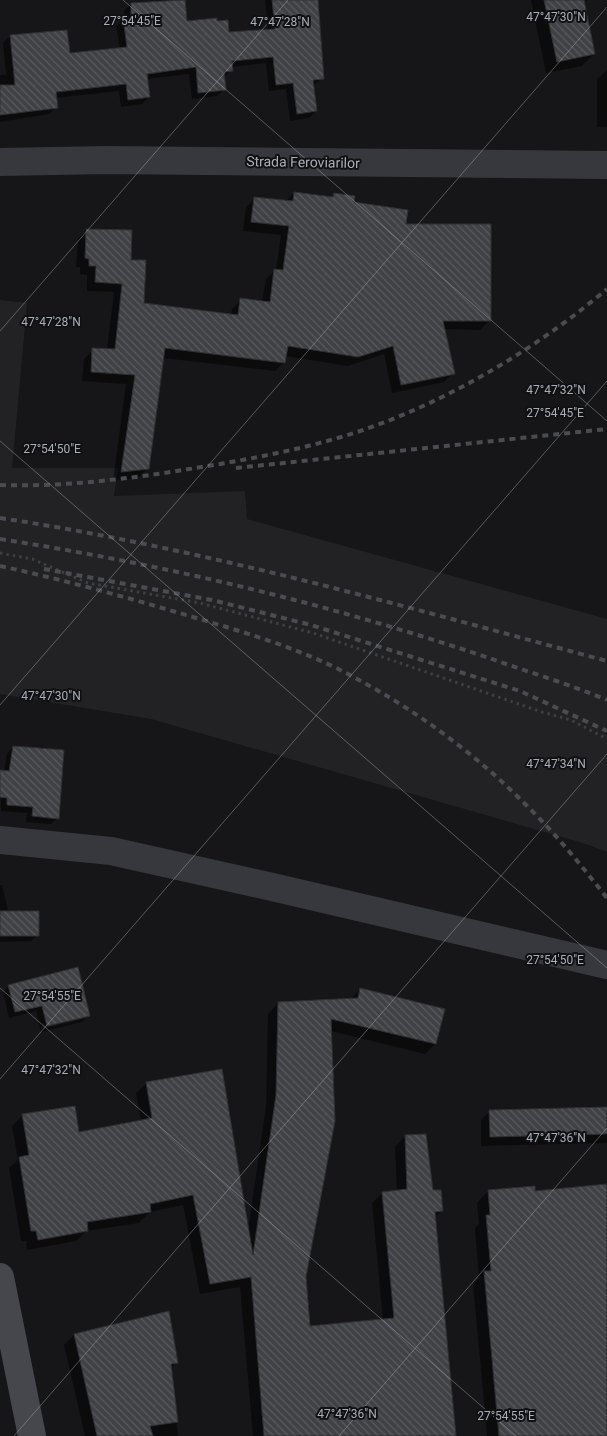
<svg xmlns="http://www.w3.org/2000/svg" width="607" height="1436" font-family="Roboto,sans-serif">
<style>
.built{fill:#222225}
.shadow{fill:#0007;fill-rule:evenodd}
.building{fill:url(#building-back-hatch);stroke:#303034}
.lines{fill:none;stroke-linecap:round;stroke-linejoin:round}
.path{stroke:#3d3f44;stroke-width:3;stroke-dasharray:2.5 4;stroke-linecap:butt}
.street{stroke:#37383d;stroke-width:28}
.secondary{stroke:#45474d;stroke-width:28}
.rail{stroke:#4a4c52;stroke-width:4;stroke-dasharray:6 5;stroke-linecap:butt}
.ticks{fill:none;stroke:#a8adb8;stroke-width:1;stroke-opacity:0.45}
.labels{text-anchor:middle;stroke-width:4;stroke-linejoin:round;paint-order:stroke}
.street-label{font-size:14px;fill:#a8adb8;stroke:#111113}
.ticks-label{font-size:12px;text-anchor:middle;fill:#a8adb8;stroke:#111113;stroke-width:4;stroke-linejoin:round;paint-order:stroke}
</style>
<defs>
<pattern id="building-back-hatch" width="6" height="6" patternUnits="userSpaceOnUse" patternTransform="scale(1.25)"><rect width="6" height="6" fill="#404145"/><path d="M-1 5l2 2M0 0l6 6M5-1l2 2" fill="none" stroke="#595a5e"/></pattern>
</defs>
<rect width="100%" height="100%" fill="#161618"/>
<!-- built -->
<path class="built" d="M 0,300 L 27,303 L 12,468 L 118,468 L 114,496 L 245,491 L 247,519 L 607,619 L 607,852 L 583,843 L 151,719 L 0,694 Z"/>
<!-- shadow -->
<path class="shadow" d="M 265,0 L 317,0 L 322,79 L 312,86 L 316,111 L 309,118 L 290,121 L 286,89 L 269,91 L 266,63 L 231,67 L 231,70 L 223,78 L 225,89 L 217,96 L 192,99 L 189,74 L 147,79 L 149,97 L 142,104 L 121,107 L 119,91 L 55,98 L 56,107 L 49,114 L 0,122 L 0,75 L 6,75 L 3,43 L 10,36 L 69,54 L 120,49 L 116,26 L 125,19 L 124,11 L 131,4 L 186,22 L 216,22 L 228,34 L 268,31 Z
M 531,0 L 589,0 L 583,1 L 594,54 L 582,66 L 546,73 Z
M 607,70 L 607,127 L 597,127 L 597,79 Z
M 294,193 L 331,198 L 334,195 L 405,225 L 489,321 L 480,330 L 443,329 L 453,373 L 444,382 L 392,393 L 384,354 L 348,366 L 285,356 L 284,362 L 275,371 L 163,358 L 147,469 L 138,478 L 113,481 L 126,384 L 82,381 L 84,359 L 93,350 L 107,350 L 114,292 L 87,291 L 87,275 L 80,274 L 80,267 L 76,267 L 78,239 L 87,230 L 130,261 L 143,304 L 231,315 L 232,309 L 241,300 L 262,302 L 266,279 L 276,270 L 281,235 L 243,231 L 246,207 L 255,198 L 286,201 Z
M 13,747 L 58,818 L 51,824 L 26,822 L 27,813 L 1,811 L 0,771 L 4,772 L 7,754 Z
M 0,885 L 2,885 L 8,910 L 5,912 L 38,935 L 31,941 L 0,942 Z
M 9,986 L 88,1015 L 82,1022 L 41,1032 L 36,1011 L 9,1018 L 3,992 ZM 83,1016 L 83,1019 L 41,1029 L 41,1026 Z
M 360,989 L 435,1044 L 425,1054 L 331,1031 L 305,1277 L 309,1328 L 383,1321 L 372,1203 L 382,1193 L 397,1192 L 395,1147 L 405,1136 L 441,1211 L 434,1218 L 455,1436 L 253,1436 L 240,1287 L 200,1294 L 183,1205 L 150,1212 L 139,1223 L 86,1231 L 76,1241 L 27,1250 L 26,1241 L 21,1241 L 9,1168 L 18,1160 L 12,1126 L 23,1115 L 78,1134 L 141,1122 L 136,1093 L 147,1083 L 248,1231 L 266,1106 L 268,1014 L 278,1003 L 350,1000 Z
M 607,1108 L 607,1143 L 481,1146 L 481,1120 L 490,1111 Z
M 607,1186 L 607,1436 L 487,1436 L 473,1284 L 479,1278 L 475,1228 L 479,1224 L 477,1203 L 488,1191 L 534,1193 Z
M 74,1335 L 177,1362 L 170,1369 L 178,1436 L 85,1436 L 64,1345 Z"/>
<!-- building -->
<path class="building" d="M 185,0 L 187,21 L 217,18 L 217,21 L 228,20 L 229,32 L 275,29 L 272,0 L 318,0 L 324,79 L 313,80 L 317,111 L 297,114 L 293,83 L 276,85 L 273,57 L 232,61 L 233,71 L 224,72 L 226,90 L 198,93 L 196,67 L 147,74 L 150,97 L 128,100 L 126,84 L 56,92 L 58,108 L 0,115 L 0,85 L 15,85 L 10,35 L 67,30 L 70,53 L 127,47 L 123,18 L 131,17 L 131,3 Z
M 544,0 L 584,0 L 595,54 L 557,62 Z
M 294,192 L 333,197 L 334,193 L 355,196 L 354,202 L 408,210 L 406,224 L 491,224 L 491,321 L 443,321 L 455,374 L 401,385 L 393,346 L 358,357 L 288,346 L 285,363 L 165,348 L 149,469 L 121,472 L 135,375 L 91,372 L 92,348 L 115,349 L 122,284 L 95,282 L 96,266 L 89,266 L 89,259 L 85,258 L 86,229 L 132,230 L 131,260 L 146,260 L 144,303 L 238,315 L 240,298 L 270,302 L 274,269 L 283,270 L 289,226 L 251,222 L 254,197 L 293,201 Z
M 13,746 L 64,750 L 59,819 L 32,816 L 33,807 L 7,805 L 7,798 L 0,797 L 0,770 L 9,771 Z
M 0,911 L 39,911 L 39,936 L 0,936 Z
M 78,967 L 90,1016 L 47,1026 L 42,1006 L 15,1012 L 8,985 Z
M 360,988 L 445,1009 L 436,1044 L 331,1019 L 335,1121 L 306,1277 L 310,1326 L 394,1318 L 382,1192 L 407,1189 L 405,1135 L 426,1134 L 433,1190 L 441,1190 L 443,1211 L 435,1212 L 456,1436 L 264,1436 L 251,1277 L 210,1284 L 193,1195 L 150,1204 L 151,1212 L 87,1222 L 88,1231 L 38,1240 L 36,1231 L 31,1231 L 19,1157 L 29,1155 L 22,1114 L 75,1106 L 79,1132 L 152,1118 L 146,1082 L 222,1069 L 253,1255 L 276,1095 L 278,1002 L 358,998 Z
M 607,1107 L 607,1134 L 490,1137 L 489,1110 Z
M 607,1184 L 607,1436 L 499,1436 L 484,1271 L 491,1271 L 486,1215 L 490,1215 L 488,1190 L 535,1186 L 535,1191 Z
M 169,1311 L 178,1363 L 171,1364 L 178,1422 L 150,1426 L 153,1436 L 97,1436 L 74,1334 Z"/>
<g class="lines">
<!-- path -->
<path class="path" d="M 0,553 L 32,559 L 88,583 L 200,603 L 313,633 L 542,712 L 571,720 L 607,739"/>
<!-- street -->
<path class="street" d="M 0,162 L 107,160 L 607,165
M 0,840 L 111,851 L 268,886 L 607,965"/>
<!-- secondary -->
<path class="secondary" d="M 0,1277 L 32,1436"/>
<!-- rail -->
<path class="rail" d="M 236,468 L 607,429
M 0,485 C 59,487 119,480 177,471 C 240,461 305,450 366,429 C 452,399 537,348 607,289
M 0,518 C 206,549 406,607 607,661
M 0,539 C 167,565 329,604 489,658 C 528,672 569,684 607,700
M 0,566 C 65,580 129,598 193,617 C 250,634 308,651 359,680 C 417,711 479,757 525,804 C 555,833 581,865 607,898
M 44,569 L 212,600 L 311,625 L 520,691 L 607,731"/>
</g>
<!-- ticks -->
<path class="ticks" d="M 123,0 L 607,421M 0,331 L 288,0M 0,441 L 607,968M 0,705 L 607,7M 0,988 L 516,1436M 0,1079 L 607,381M 14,1436 L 607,754M 339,1436 L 607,1128"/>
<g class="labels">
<!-- street labels -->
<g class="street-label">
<text transform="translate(303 162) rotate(1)" y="5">Strada Feroviarilor</text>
</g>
</g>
<g class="ticks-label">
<text x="556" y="21">47°47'30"N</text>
<text x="132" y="25">27°54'45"E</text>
<text x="280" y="26">47°47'28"N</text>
<text x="51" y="326">47°47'28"N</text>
<text x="556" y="394">47°47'32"N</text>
<text x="555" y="417">27°54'45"E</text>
<text x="52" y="453">27°54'50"E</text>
<text x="51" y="700">47°47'30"N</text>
<text x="556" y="768">47°47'34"N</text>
<text x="555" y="964">27°54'50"E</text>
<text x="52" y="1000">27°54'55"E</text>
<text x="51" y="1074">47°47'32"N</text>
<text x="556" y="1142">47°47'36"N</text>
<text x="347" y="1418">47°47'36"N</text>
<text x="506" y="1420">27°54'55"E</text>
</g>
</svg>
